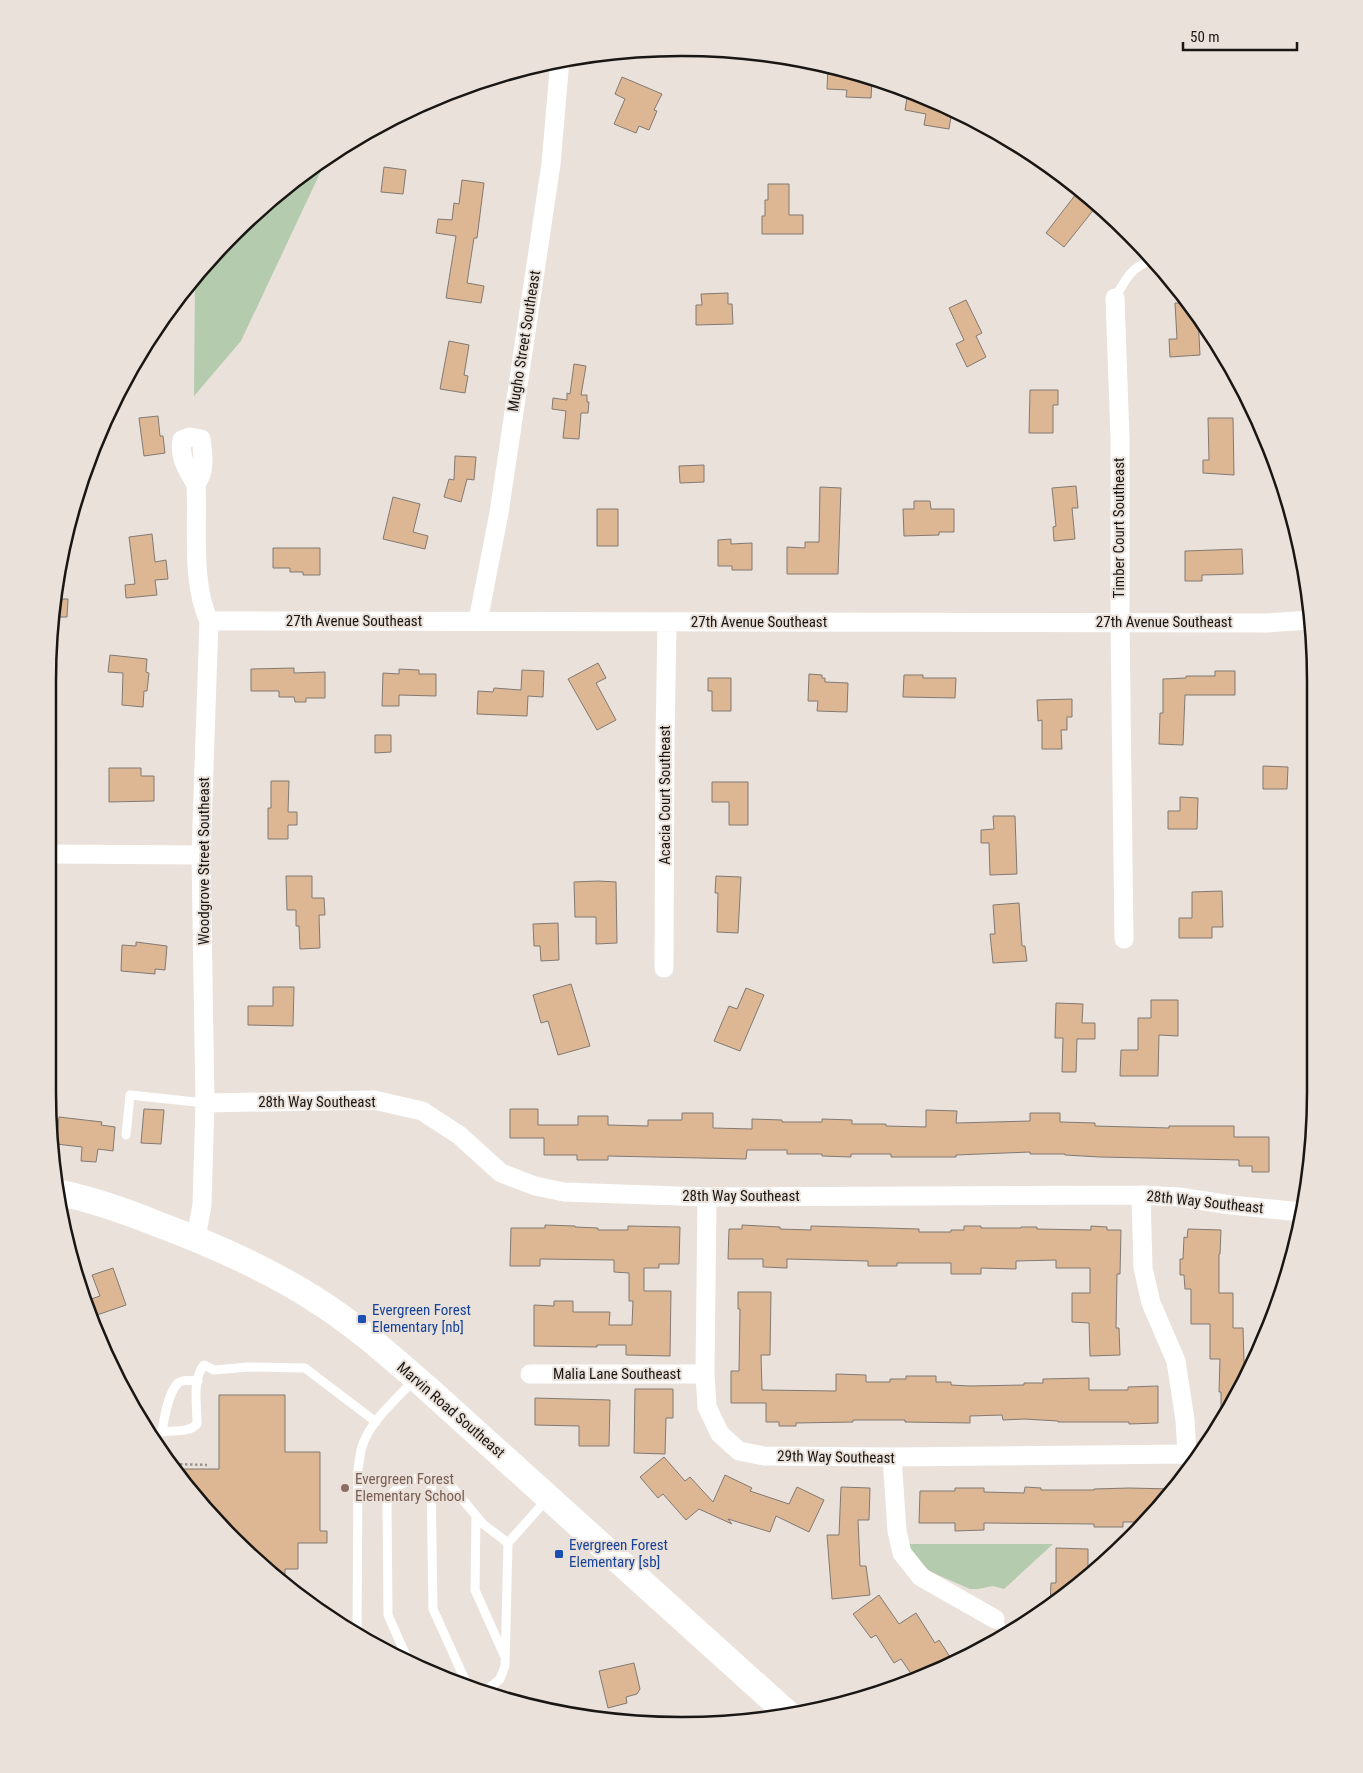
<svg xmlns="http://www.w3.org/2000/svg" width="1363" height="1773" font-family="'Roboto Condensed',sans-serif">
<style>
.green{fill:#b4cbae}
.building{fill:#ddb694;stroke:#817a73}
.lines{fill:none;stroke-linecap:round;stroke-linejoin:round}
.path{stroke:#9a938e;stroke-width:2.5;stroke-dasharray:2.5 2.5;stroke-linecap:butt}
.lane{stroke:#fff;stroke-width:9}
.street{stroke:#fff;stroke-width:19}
.secondary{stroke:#fff;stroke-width:26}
.transit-dot{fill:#1a4fb4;stroke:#eae1da;stroke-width:2}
.education-dot{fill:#8d6e63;stroke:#eae1da;stroke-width:2}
.labels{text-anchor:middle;stroke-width:4;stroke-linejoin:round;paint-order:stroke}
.street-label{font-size:15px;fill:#191614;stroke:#eae1da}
.transit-label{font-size:15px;fill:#164399;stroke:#eae1da;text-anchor:start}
.education-label{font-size:15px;fill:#785e54;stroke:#eae1da;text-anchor:start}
.rim{fill:none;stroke:#191614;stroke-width:2.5}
</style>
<rect width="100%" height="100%" fill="#eae1da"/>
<!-- green -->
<path class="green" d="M 329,154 L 241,341 L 194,396 L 195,278 L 263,205 Z
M 908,1544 L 1053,1544 L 1004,1589 L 993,1586 L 978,1589 L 970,1589 L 931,1572 L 915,1558 Z"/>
<!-- building -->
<path class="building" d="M 828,67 L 872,80 L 871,98 L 846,97 L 847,90 L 827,89 Z
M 622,77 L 662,94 L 654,110 L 657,111 L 649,130 L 639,126 L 636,133 L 614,124 L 625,99 L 615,94 Z
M 908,91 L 924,96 L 952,111 L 949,129 L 924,125 L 926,114 L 905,110 Z
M 384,167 L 406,170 L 403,194 L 381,192 Z
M 462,180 L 484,183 L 477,238 L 474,238 L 467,283 L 484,286 L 481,303 L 446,298 L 456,236 L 436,233 L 438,219 L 452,220 L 454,203 L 459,204 Z
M 768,184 L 789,184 L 789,215 L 803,215 L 803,234 L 762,234 L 762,216 L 765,216 L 765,200 L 768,200 Z
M 1076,194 L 1095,208 L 1064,247 L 1046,233 Z
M 728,293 L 728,304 L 732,304 L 733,324 L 696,325 L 696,305 L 702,305 L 701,294 Z
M 966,300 L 982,333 L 976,336 L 986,357 L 967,367 L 956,344 L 964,340 L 949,308 Z
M 1175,303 L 1187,303 L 1198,317 L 1200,355 L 1170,357 L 1169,339 L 1177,339 Z
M 449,341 L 469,345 L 464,375 L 468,376 L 465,393 L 440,389 Z
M 574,364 L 586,366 L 581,395 L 587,395 L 587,402 L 589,402 L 588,413 L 581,413 L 579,439 L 563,438 L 566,411 L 552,409 L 553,398 L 567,400 L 567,393 L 570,394 Z
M 1030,390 L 1058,390 L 1058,405 L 1053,405 L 1053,433 L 1029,433 Z
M 158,416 L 160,436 L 163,436 L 165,453 L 144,456 L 139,418 Z
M 1208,418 L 1233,418 L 1234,475 L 1203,473 L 1203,460 L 1209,460 Z
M 455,456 L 476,457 L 474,480 L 467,479 L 461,502 L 444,497 L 449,479 L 454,480 Z
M 704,465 L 704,482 L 680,483 L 679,466 Z
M 1076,486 L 1078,508 L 1072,508 L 1075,539 L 1054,541 L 1053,527 L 1056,526 L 1052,488 Z
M 820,487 L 841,488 L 838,574 L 787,574 L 787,547 L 805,548 L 805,542 L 819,542 Z
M 393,497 L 420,504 L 413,532 L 428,536 L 425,549 L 383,539 Z
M 914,501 L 930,501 L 931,509 L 954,509 L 954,532 L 939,532 L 939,535 L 904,536 L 903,509 L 914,509 Z
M 597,509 L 618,509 L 618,546 L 597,546 Z
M 152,534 L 155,562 L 166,560 L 168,579 L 155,580 L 157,595 L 126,598 L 125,585 L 135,584 L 129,537 Z
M 731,539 L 731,544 L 752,543 L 752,570 L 732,570 L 732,566 L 718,566 L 718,540 Z
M 273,548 L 320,548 L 320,575 L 303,575 L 303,572 L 290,572 L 290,568 L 273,568 Z
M 1242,549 L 1243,574 L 1202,575 L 1202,581 L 1185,581 L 1185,551 Z
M 56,599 L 68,599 L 67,617 L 53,617 Z
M 110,655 L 147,659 L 146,672 L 149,673 L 147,691 L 144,691 L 143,707 L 122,705 L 123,673 L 108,672 Z
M 598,663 L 606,678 L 596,683 L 616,720 L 597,730 L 568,679 Z
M 294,668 L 294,673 L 325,672 L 325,698 L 306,698 L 306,702 L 295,702 L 294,697 L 279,697 L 279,691 L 251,691 L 251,669 Z
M 399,669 L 419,670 L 419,674 L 436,674 L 436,696 L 399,695 L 399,706 L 382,706 L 383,673 L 399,674 Z
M 522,670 L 544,671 L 543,697 L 528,696 L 527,716 L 477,714 L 478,691 L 493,692 L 494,688 L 521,690 Z
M 1215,671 L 1235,671 L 1235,695 L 1185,695 L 1183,745 L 1159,744 L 1160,713 L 1163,713 L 1163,679 L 1186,678 L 1186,676 L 1215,676 Z
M 809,674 L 822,675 L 822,678 L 825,678 L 825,682 L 848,683 L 847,712 L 817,711 L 818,701 L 808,701 Z
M 904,675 L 923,675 L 923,678 L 956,678 L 955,698 L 903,697 Z
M 708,678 L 731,678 L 731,711 L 712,711 L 712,691 L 708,691 Z
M 1072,699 L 1072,717 L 1067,717 L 1067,730 L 1061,730 L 1062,749 L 1042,749 L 1042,720 L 1038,721 L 1037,700 Z
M 375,735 L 391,735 L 391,752 L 375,753 Z
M 1263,766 L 1288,767 L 1287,789 L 1263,789 Z
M 109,768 L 141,768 L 141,776 L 154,776 L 154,801 L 109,802 Z
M 271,781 L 289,781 L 288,812 L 297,812 L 297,825 L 288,825 L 288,839 L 268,839 L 268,808 L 271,808 Z
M 712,782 L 748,782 L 748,825 L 729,825 L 729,802 L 712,802 Z
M 1180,797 L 1198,798 L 1197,829 L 1168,829 L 1168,811 L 1180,811 Z
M 993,816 L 1015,816 L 1017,874 L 990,875 L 989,843 L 981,843 L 981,830 L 994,829 Z
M 286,876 L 312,876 L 312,898 L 324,898 L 325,915 L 319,915 L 320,948 L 300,949 L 299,926 L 296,926 L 296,910 L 287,910 Z
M 716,876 L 741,877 L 738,933 L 717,932 L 718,893 L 715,893 Z
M 598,881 L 616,882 L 617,943 L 596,944 L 596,917 L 575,917 L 574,882 Z
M 1222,891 L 1223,927 L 1212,927 L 1212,938 L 1179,938 L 1179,918 L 1192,918 L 1192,892 Z
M 1019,903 L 1022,946 L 1025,946 L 1027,961 L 993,963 L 990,934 L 995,934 L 993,905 Z
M 558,923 L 559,960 L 541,961 L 540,946 L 534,946 L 533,924 Z
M 136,942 L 167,946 L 165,970 L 155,969 L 155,974 L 121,971 L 122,945 L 136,946 Z
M 571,984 L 590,1046 L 558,1055 L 548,1021 L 541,1023 L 533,995 Z
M 273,987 L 294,987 L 293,1026 L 248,1025 L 248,1006 L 273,1006 Z
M 746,988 L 764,995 L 740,1051 L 714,1041 L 729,1006 L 737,1009 Z
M 1151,1000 L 1178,1000 L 1178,1036 L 1159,1035 L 1158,1076 L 1120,1076 L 1121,1050 L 1138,1050 L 1138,1018 L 1151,1018 Z
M 1056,1003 L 1083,1004 L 1082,1023 L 1095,1023 L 1095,1039 L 1077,1039 L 1076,1072 L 1062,1072 L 1063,1038 L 1055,1038 Z
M 144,1109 L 164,1110 L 161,1144 L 141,1143 Z
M 510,1109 L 538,1109 L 538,1125 L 578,1125 L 578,1116 L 608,1116 L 608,1125 L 648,1126 L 648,1120 L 682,1120 L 682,1113 L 713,1113 L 713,1128 L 752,1129 L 752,1119 L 782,1120 L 782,1122 L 822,1122 L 822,1119 L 852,1120 L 852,1124 L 886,1124 L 886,1126 L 926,1127 L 926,1110 L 957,1111 L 956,1123 L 1030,1121 L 1030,1113 L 1060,1113 L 1060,1122 L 1095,1123 L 1095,1126 L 1169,1128 L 1169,1126 L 1234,1126 L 1234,1137 L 1269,1137 L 1269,1172 L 1252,1172 L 1252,1166 L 1239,1166 L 1239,1160 L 1100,1157 L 1065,1155 L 1065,1154 L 1030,1154 L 1030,1152 L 956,1155 L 956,1157 L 891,1157 L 891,1154 L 851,1154 L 851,1157 L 822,1156 L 822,1154 L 787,1154 L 787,1150 L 747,1150 L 746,1159 L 608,1156 L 608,1160 L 577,1160 L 577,1155 L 544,1155 L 544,1138 L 510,1138 Z
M 59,1117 L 102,1122 L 101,1125 L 115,1127 L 113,1151 L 98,1149 L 96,1162 L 81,1161 L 82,1147 L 56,1144 Z
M 545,1225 L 575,1226 L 575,1227 L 598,1228 L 598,1230 L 628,1230 L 628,1226 L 680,1227 L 679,1264 L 659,1264 L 659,1268 L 644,1268 L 644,1291 L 671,1291 L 670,1356 L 626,1355 L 626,1345 L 597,1345 L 597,1347 L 534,1346 L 534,1305 L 554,1306 L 554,1301 L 573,1301 L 573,1312 L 610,1312 L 609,1325 L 632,1325 L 633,1301 L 629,1301 L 629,1273 L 614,1272 L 614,1260 L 540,1259 L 540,1266 L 510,1266 L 511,1228 L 545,1228 Z
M 742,1225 L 780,1227 L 780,1229 L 811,1230 L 811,1226 L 919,1229 L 919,1232 L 951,1232 L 951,1230 L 964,1230 L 964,1226 L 981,1226 L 981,1228 L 1021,1228 L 1021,1227 L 1037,1227 L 1037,1229 L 1091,1230 L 1091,1226 L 1107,1227 L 1107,1230 L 1121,1230 L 1120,1274 L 1117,1274 L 1116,1328 L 1119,1328 L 1120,1355 L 1090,1356 L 1089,1323 L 1072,1322 L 1072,1293 L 1090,1293 L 1090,1268 L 1056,1268 L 1056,1260 L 1016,1261 L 1016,1269 L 981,1268 L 981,1274 L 951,1274 L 951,1263 L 897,1263 L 897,1266 L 868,1266 L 868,1261 L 787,1259 L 787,1268 L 763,1267 L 763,1259 L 728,1259 L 729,1229 L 742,1229 Z
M 1188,1229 L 1221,1230 L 1220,1254 L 1219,1254 L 1219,1293 L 1233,1293 L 1233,1328 L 1243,1328 L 1244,1363 L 1248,1363 L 1221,1418 L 1221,1392 L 1219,1392 L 1220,1359 L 1210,1359 L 1210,1324 L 1191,1324 L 1191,1289 L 1185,1289 L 1184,1275 L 1180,1275 L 1180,1259 L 1183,1259 L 1184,1237 L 1187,1238 Z
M 113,1268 L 126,1305 L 94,1316 L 88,1300 L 100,1296 L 92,1275 Z
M 738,1292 L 771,1292 L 770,1355 L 761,1355 L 762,1390 L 836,1391 L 836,1374 L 866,1375 L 866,1382 L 890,1382 L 890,1379 L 906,1379 L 906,1376 L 936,1376 L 936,1382 L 951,1382 L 951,1385 L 970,1386 L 1024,1385 L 1024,1383 L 1043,1383 L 1043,1379 L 1089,1378 L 1089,1390 L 1128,1390 L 1128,1387 L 1158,1386 L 1158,1423 L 1129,1424 L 1129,1422 L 1058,1422 L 1058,1421 L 1024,1419 L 1003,1420 L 1002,1415 L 970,1416 L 970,1423 L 905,1422 L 905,1420 L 853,1420 L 853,1422 L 796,1423 L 796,1426 L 779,1426 L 779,1422 L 766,1422 L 766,1403 L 731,1403 L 731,1371 L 739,1371 L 740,1309 L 738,1309 Z
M 635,1389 L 673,1389 L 673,1418 L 666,1418 L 665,1454 L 634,1453 Z
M 219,1395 L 285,1395 L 285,1452 L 320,1452 L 320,1531 L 327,1531 L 327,1543 L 298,1543 L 298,1569 L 285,1569 L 285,1579 L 233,1540 L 179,1469 L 219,1469 Z
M 535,1398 L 610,1400 L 609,1446 L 579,1446 L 579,1426 L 535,1425 Z
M 664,1457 L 685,1481 L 690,1477 L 713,1502 L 725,1475 L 752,1488 L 750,1491 L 789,1504 L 797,1487 L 824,1500 L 809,1532 L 776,1516 L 770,1532 L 728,1519 L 732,1524 L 699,1509 L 686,1520 L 663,1494 L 658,1498 L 640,1477 Z
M 841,1487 L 870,1488 L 869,1520 L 858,1520 L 860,1566 L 866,1566 L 870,1595 L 832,1599 L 827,1535 L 839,1535 Z
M 1025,1487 L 1041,1488 L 1041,1490 L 1094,1490 L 1094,1489 L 1129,1488 L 1172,1489 L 1145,1522 L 1123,1522 L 1123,1527 L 1094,1527 L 1094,1524 L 984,1523 L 984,1530 L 955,1531 L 955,1523 L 919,1523 L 920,1491 L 955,1491 L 955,1488 L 984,1488 L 984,1492 L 1024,1493 Z
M 1056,1548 L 1088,1549 L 1088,1574 L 1050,1605 L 1051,1583 L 1056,1583 Z
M 879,1595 L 899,1624 L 916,1613 L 935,1643 L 939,1640 L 954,1663 L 914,1678 L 901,1659 L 894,1663 L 876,1635 L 871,1638 L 853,1614 Z
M 634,1663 L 640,1689 L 637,1694 L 626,1697 L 627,1703 L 608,1708 L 599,1671 Z"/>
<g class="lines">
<!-- path -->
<path class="path" d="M 175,1464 L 207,1465"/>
<!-- lane -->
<path class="lane" d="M 1115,298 C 1126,279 1130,268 1152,260
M 126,1135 L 130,1095 L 205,1103
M 162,1432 C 164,1419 168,1393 178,1383 C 183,1379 192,1381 198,1381
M 153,1435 C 167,1427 185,1436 197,1424 C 197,1406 192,1379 204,1365 L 214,1370 L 248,1367 L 305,1368 L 376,1422
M 431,1478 L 433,1609 L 466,1682
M 476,1516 L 475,1590 L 504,1655
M 995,1619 L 1007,1634
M 357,1635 L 358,1469 C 359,1463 360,1456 361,1450 C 368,1422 396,1400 415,1379
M 407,1658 L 388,1615 L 387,1504 C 400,1474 420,1476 448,1482 L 483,1524 L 508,1543
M 486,1691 L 500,1679 L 505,1666 L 508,1543 L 547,1499"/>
<!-- street -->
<path class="street" d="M 1115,298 L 1120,438 L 1120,622 L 1124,939
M 190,437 L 201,439 C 203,455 206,470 196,484 C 187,470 179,457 182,440 Z
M 209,621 L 1267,623 L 1310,620
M 478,621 L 499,513 L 551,164 L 560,59
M 48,854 L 201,855
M 664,968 L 665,742 L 667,622
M 205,1103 L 374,1100 L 422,1111 L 459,1135 L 501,1173 L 535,1186 L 564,1192 L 707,1197 L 1141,1195 L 1179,1197 L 1231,1205 L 1301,1212
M 1141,1195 L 1143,1268 L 1151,1303 L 1176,1361 L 1185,1420 L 1187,1454
M 707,1197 L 705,1374 L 707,1407 L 720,1434 L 739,1451 L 764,1456 L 892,1457 L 1187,1454 L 1199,1455
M 196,1238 L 202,1205 L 205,1103 L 201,855 L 209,621 C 191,583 198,527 196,484
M 530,1374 L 705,1374
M 892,1457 L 897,1531 L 902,1553 L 921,1577 L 995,1619"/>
<!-- secondary -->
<path class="secondary" d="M 61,1193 C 93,1200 125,1211 155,1223 C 211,1244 267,1268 316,1300 C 356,1325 391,1357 427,1388 L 786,1712"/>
</g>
<!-- markers -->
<g class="transit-dot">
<rect x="357" y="1314" width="10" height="10" rx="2.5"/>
<rect x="554" y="1549" width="10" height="10" rx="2.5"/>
</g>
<circle class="education-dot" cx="345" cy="1488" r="5"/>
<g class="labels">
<!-- street labels -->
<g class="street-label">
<text transform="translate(524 341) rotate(-81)" y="5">Mugho Street Southeast</text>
<text transform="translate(1119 528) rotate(-90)" y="5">Timber Court Southeast</text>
<text x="354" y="626">27th Avenue Southeast</text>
<text x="759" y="627">27th Avenue Southeast</text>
<text x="1164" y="627">27th Avenue Southeast</text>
<text transform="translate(665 795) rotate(-90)" y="5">Acacia Court Southeast</text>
<text transform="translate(204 861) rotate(-90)" y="5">Woodgrove Street Southeast</text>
<text x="317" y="1107">28th Way Southeast</text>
<text x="741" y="1201">28th Way Southeast</text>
<text transform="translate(1205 1202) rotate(6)" y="5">28th Way Southeast</text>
<text x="617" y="1379">Malia Lane Southeast</text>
<text transform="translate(451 1410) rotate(41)" y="5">Marvin Road Southeast</text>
<text transform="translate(836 1457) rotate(1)" y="5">29th Way Southeast</text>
</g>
<!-- transit labels -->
<g class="transit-label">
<text x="372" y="1315">Evergreen Forest<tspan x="372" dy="17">Elementary [nb]</tspan></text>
<text x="569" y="1550">Evergreen Forest<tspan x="569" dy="17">Elementary [sb]</tspan></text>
</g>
<!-- education labels -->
<g class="education-label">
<text x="355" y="1484">Evergreen Forest<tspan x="355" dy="17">Elementary School</tspan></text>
</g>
</g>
<!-- crop -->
<path d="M0 0H1363V1773H0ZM681 56H682A625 625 0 0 1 1307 681V1092A625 625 0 0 1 682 1717H681A625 625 0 0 1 56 1092V681A625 625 0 0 1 681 56Z" fill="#eae1da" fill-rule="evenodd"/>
<path class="rim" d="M681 56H682A625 625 0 0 1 1307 681V1092A625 625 0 0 1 682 1717H681A625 625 0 0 1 56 1092V681A625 625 0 0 1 681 56Z"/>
<!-- scale -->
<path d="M1183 42v8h114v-8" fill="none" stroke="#191614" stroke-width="2.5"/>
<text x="1190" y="42" font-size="15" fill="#191614" stroke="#eae1da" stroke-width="4" paint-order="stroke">50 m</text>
</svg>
